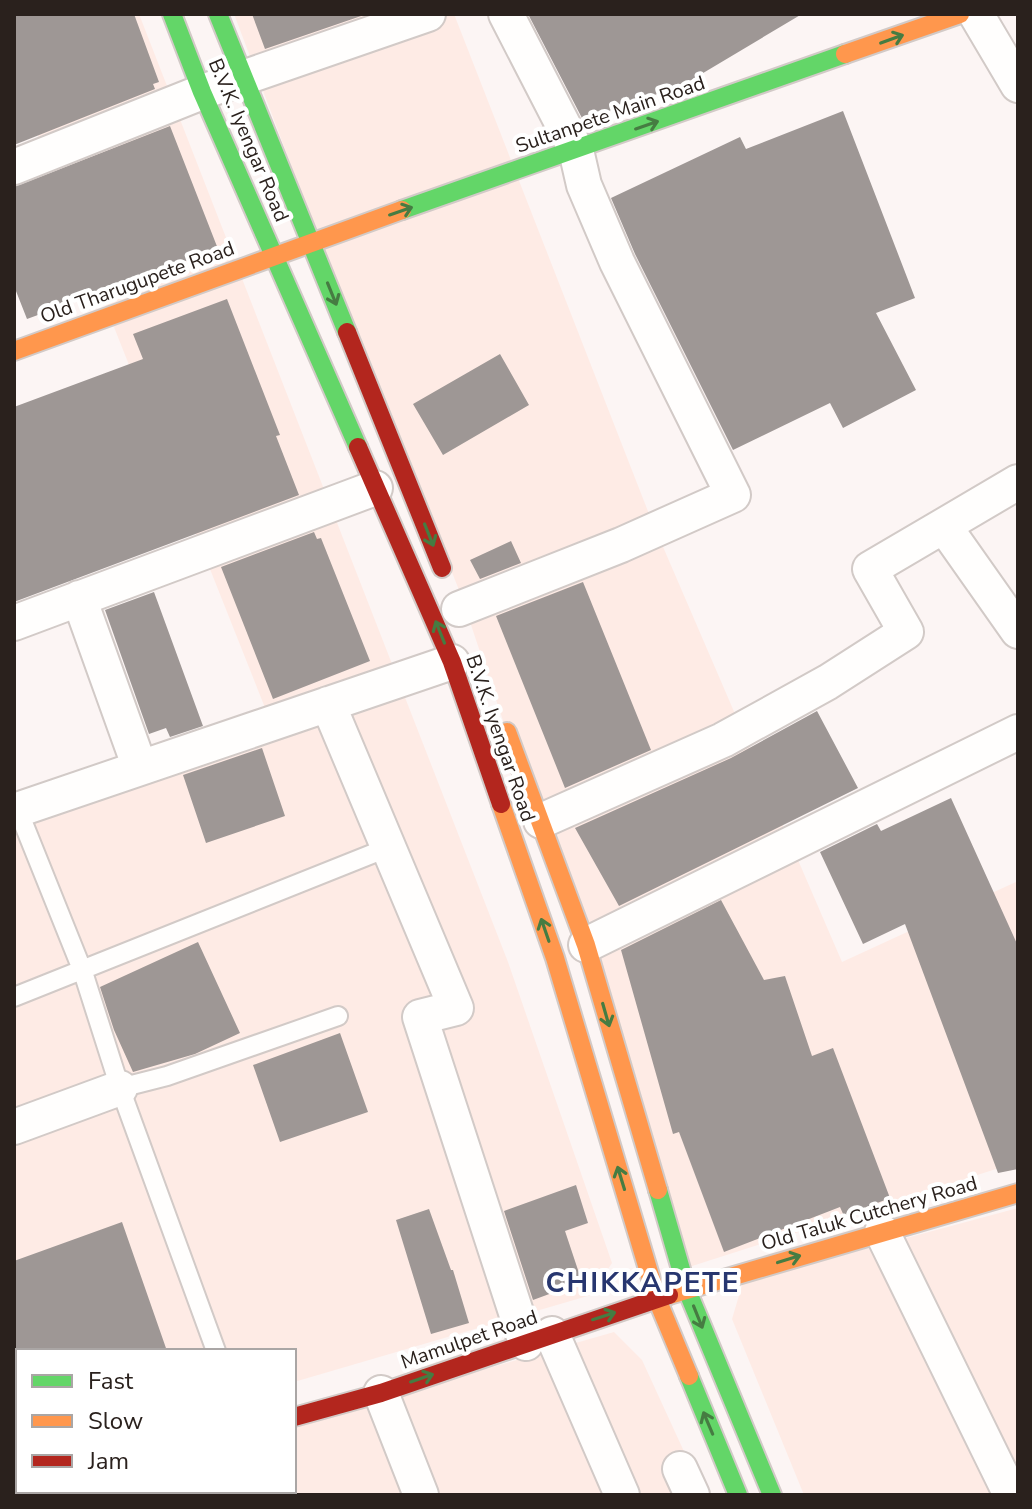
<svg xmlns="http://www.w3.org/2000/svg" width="1032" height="1509" font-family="'Nunito Sans',sans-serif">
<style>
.built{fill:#feebe5}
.building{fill:#9e9795}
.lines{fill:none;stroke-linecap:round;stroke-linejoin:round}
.lane-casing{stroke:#d2cac7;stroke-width:22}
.street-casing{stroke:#d2cac7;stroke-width:38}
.fast-casing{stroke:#d2cac7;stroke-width:22}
.slow-casing{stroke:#d2cac7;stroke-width:22}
.jam-casing{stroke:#d2cac7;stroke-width:22}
.lane{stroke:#fffefd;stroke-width:18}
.street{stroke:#fffefd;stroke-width:34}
.fast{stroke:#63d668;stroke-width:18}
.slow{stroke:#ff974d;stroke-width:18}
.jam{stroke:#b3261e;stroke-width:18}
.oneway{stroke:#467c42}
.labels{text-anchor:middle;stroke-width:8;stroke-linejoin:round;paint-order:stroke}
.street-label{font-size:20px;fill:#2a211d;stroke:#fff}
.district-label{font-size:28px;font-weight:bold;letter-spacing:2px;fill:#27366f;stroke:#fff}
</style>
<rect width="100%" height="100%" fill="#fcf5f4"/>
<!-- built -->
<path class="built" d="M 14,14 L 139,14 L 508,962 L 612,1263 L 591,1295 L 294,1382 L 294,1351 L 18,1351 L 18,1463 L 14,1465 L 14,823 L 275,733 L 14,75 Z
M 234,14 L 454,14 L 651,519 L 842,962 L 1018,881 L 1018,1162 L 686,1268 L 461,595 L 311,218 Z
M 1018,1208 L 1018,1495 L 804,1495 L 732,1319 L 743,1282 Z
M 614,1332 L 642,1360 L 704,1495 L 49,1495 L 63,1491 L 294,1491 L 294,1424 Z"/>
<!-- building -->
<path class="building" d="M 14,14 L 134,14 L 159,82 L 153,84 L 155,89 L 14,145 Z
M 252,14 L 367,14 L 265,49 Z
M 528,14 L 802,14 L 683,85 L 583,120 Z
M 843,111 L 915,298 L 876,313 L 916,390 L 843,428 L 830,403 L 733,450 L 635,254 L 611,198 L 740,137 L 746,149 Z
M 170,126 L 218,249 L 27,319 L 14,286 L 14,187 Z
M 227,299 L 280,435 L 276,436 L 299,495 L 14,602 L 14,407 L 143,359 L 133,334 Z
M 500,354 L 529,405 L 443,455 L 413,404 Z
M 314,532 L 317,539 L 321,538 L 370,661 L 273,699 L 221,567 Z
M 511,541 L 521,563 L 480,579 L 470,560 Z
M 583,582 L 651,750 L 565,788 L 496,616 Z
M 154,592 L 203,726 L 170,737 L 166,728 L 149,734 L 105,610 Z
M 817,711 L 858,788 L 619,906 L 575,828 L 731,758 Z
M 262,748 L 285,816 L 206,843 L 183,775 Z
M 951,798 L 1018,946 L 1018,1169 L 998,1173 L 905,924 L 863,944 L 820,852 L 877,824 L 881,831 Z
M 721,900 L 764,980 L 785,976 L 812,1056 L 833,1048 L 890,1198 L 844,1216 L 840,1207 L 724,1252 L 679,1132 L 673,1134 L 621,950 Z
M 198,942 L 240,1033 L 195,1054 L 133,1072 L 114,1030 L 100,987 Z
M 340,1033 L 368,1112 L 280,1142 L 253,1065 Z
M 576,1185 L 588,1223 L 565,1231 L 582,1282 L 533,1300 L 504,1211 Z
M 429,1209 L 451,1270 L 453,1270 L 469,1323 L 431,1334 L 396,1220 Z
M 122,1222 L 167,1351 L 14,1351 L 14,1261 Z"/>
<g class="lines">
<defs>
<path id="lane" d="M 18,810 L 83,972 L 120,1088 L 216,1351
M 14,997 L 387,848
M 120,1088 L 167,1076 L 338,1016"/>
<path id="street" d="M 976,14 L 1018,85
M 14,167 L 202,92 L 428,14
M 944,526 L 1018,631
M 79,598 L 140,768
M 459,609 L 621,545 L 733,495 L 617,262 L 584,185 L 576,150 L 506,14
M 14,623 L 375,488
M 328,704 L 456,1008 L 420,1017 L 526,1343
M 14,811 L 452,662
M 541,821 L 723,740 L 828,682 L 906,632 L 870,569 L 1018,482
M 586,945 L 1018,732
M 14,1127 L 120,1088
M 882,1232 L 1011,1495
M 552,1334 L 622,1495
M 381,1393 L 421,1495
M 680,1469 L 692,1495
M 88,1491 L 90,1495
M 199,1491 L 200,1495"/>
<path id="fast" d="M 172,14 L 202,92 L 358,447
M 218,14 L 347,332
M 402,210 L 845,54
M 658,1190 L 687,1290 L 772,1495
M 689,1376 L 738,1495"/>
<path id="slow" d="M 845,54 L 960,14
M 14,351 L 402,210
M 507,732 L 586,945 L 658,1190
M 501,804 L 555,958 L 657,1299 L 689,1376
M 669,1295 L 1018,1193
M 14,1493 L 22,1491"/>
<path id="jam" d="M 347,332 L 442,568
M 358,447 L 452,662 L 501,804
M 294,1417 L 381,1393 L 669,1295"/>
</defs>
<!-- lane casing -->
<use href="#lane" class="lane-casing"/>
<!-- street casing -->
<use href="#street" class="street-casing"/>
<!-- fast casing -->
<use href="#fast" class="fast-casing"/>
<!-- slow casing -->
<use href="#slow" class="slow-casing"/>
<!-- jam casing -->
<use href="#jam" class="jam-casing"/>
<!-- lane -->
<use href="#lane" class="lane"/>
<!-- street -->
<use href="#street" class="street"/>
<!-- fast -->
<use href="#fast" class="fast"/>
<!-- slow -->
<use href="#slow" class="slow"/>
<!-- jam -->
<use href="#jam" class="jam"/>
</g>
<!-- one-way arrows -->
<defs><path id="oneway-shaft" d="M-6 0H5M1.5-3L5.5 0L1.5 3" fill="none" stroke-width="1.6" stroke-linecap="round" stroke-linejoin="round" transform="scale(2)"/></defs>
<g class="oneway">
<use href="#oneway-shaft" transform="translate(892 39) rotate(-20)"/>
<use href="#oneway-shaft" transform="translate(647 125) rotate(-19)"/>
<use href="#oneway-shaft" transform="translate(401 211) rotate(-19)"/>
<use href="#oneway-shaft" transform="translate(332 294) rotate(68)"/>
<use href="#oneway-shaft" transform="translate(429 535) rotate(68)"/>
<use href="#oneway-shaft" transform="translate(440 632) rotate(-112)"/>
<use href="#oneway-shaft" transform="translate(545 930) rotate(-109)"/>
<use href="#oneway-shaft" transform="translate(606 1015) rotate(74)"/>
<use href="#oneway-shaft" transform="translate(621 1178) rotate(-107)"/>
<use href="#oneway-shaft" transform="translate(789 1259) rotate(-17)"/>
<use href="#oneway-shaft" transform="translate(604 1316) rotate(-18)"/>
<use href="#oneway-shaft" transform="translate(698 1317) rotate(68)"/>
<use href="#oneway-shaft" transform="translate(422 1378) rotate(-19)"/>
<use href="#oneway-shaft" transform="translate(708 1423) rotate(-113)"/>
</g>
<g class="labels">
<!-- street labels -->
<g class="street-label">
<text transform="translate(610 114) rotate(-19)" y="7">Sultanpete Main Road</text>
<text transform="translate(249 140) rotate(67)" y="7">B.V.K. Iyengar Road</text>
<text transform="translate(137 282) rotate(-20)" y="7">Old Tharugupete Road</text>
<text transform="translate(501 738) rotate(71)" y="7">B.V.K. Iyengar Road</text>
<text transform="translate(869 1213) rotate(-16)" y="7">Old Taluk Cutchery Road</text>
<text transform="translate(469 1339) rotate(-19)" y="7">Mamulpet Road</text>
</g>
<!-- district labels -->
<g class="district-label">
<text x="643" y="1292">CHIKKAPETE</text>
</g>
</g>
<!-- border -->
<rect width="1032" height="1509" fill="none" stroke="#2a211d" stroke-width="32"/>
<!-- legend -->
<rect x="16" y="1349" width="280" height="144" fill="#ffffff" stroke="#aaa6a5" stroke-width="2"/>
<rect x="32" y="1375" width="40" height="12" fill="#63d668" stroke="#aaa6a5" stroke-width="2"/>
<text x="88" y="1389" font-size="24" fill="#2a211d">Fast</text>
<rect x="32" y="1415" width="40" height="12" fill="#ff974d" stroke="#aaa6a5" stroke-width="2"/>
<text x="88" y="1429" font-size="24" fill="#2a211d">Slow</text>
<rect x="32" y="1455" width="40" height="12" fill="#b3261e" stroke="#aaa6a5" stroke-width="2"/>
<text x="88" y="1469" font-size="24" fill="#2a211d">Jam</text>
</svg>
